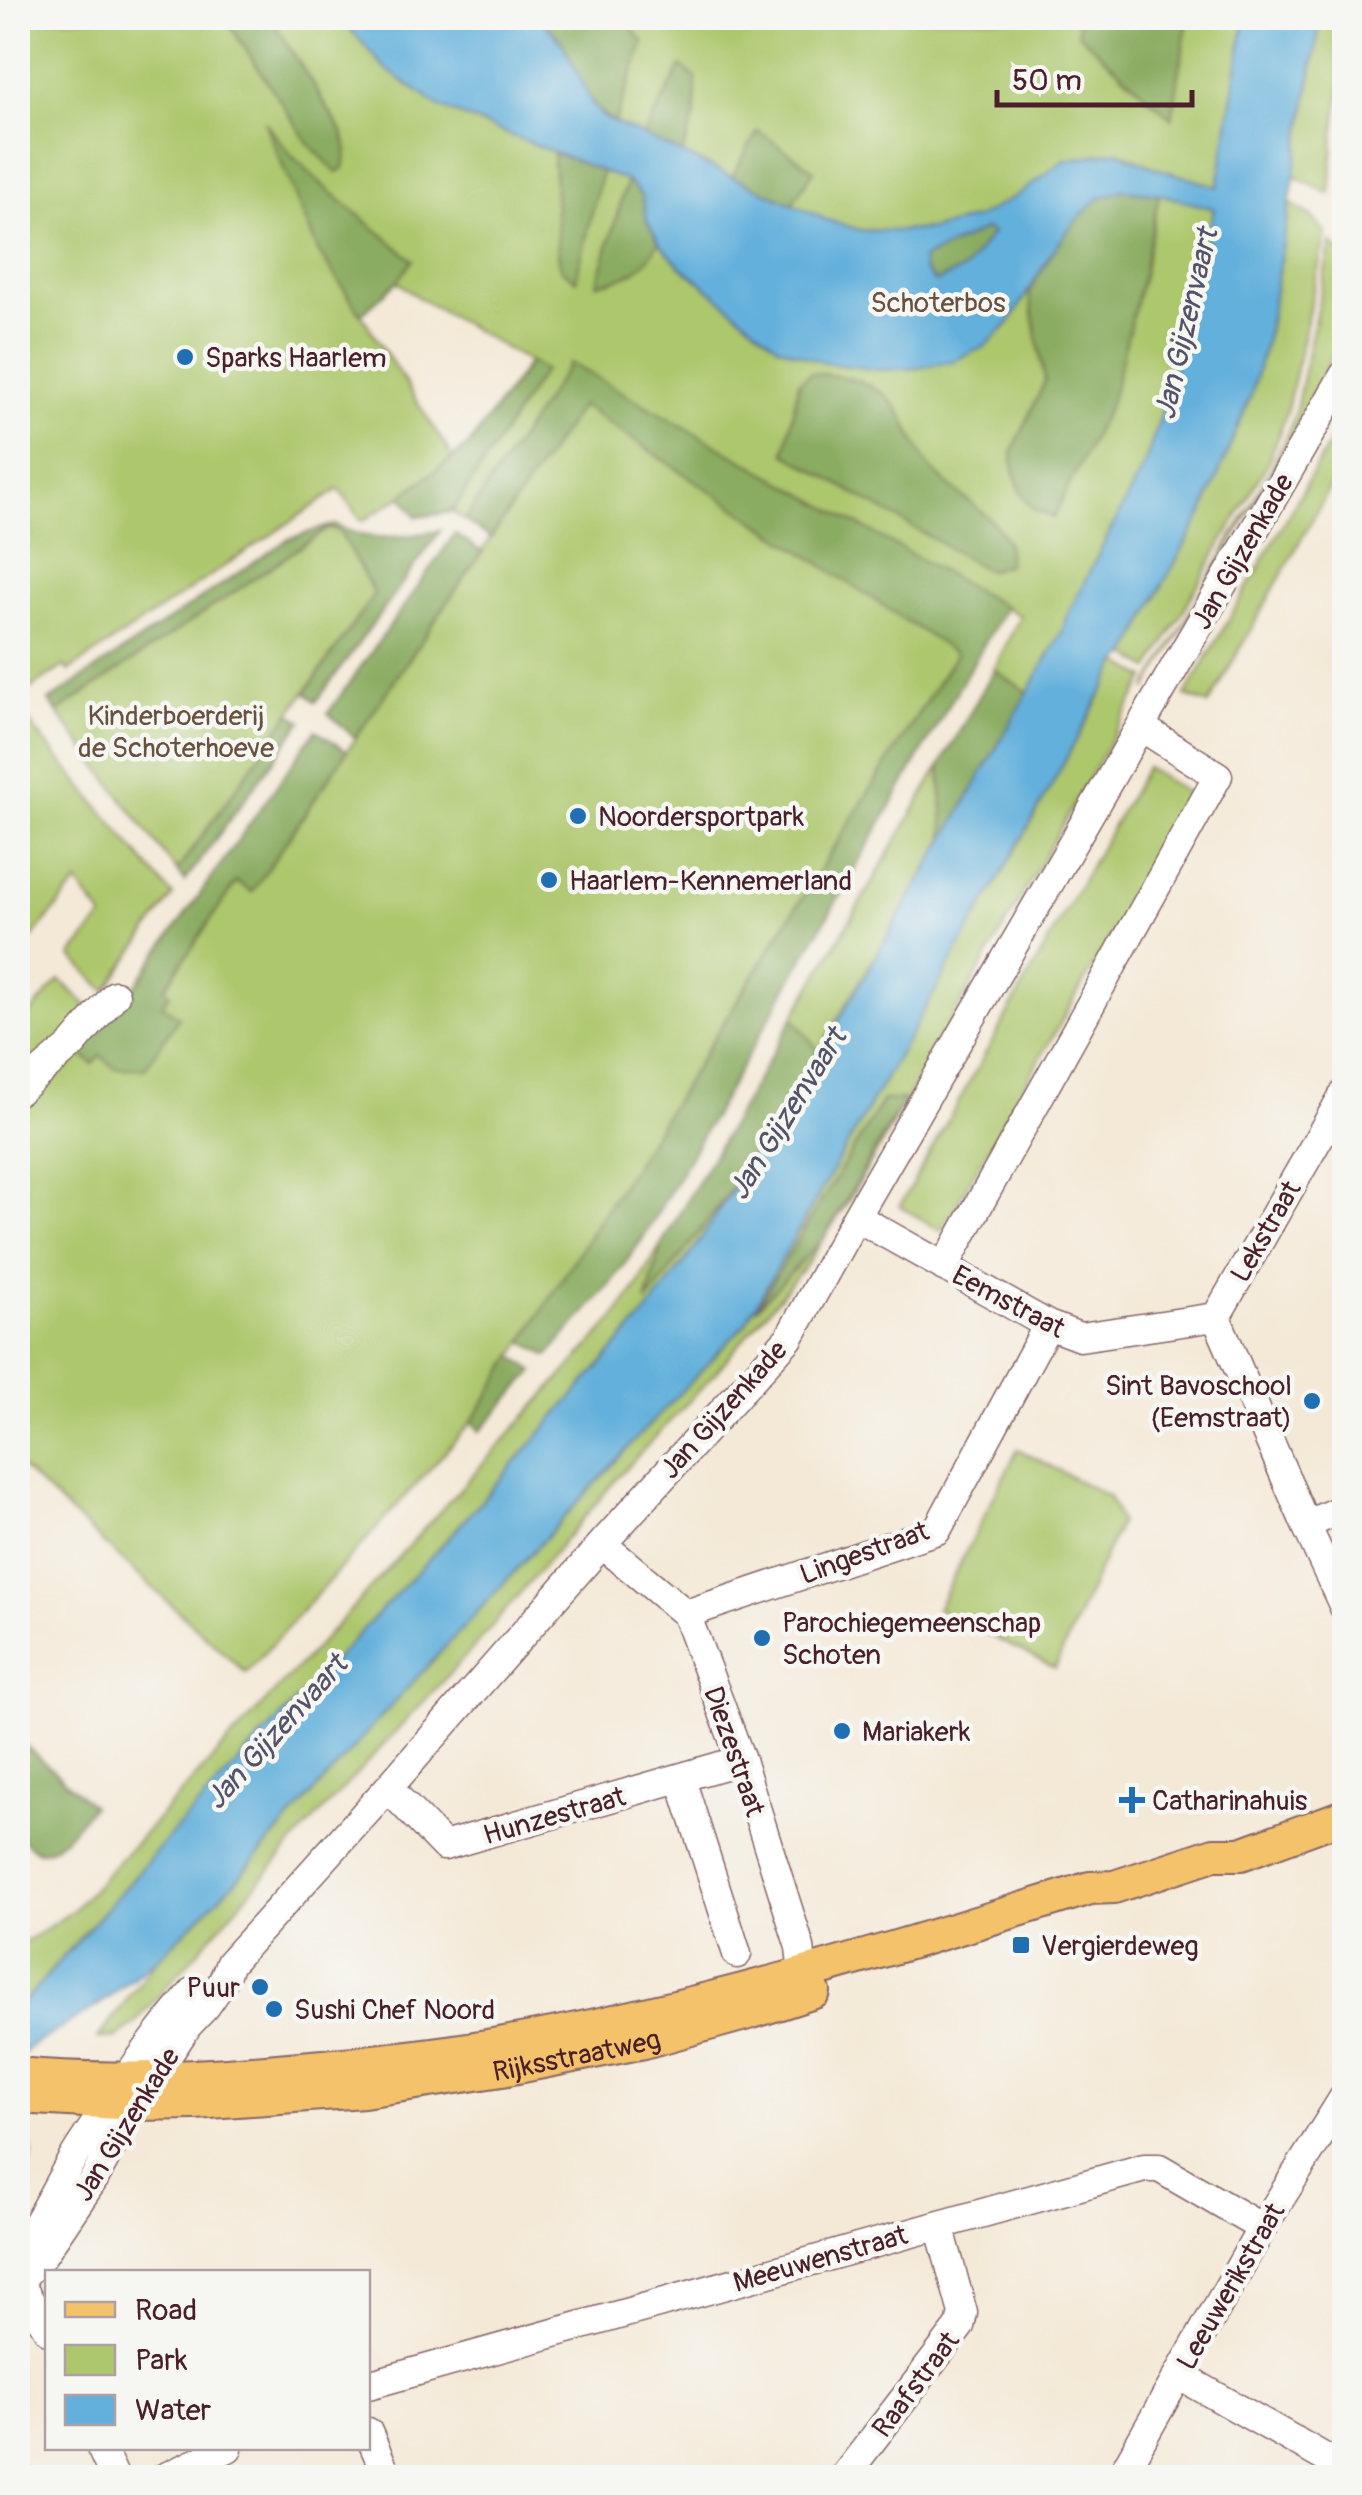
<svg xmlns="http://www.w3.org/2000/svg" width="1362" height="2495" font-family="Pangolin,sans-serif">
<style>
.green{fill:#adc76d;stroke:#7c734c;stroke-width:2.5;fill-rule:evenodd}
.forest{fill:#8aac60;stroke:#6a6646;stroke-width:2.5}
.water{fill:#63b0dc;stroke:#566884;stroke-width:2.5;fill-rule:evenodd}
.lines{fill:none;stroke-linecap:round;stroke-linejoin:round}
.minor-casing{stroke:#866667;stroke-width:31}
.major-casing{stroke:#866667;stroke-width:36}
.minor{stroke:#fff;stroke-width:28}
.major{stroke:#f4c26a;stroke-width:32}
.poi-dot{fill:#1f6fb2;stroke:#f6f6f2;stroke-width:4}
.labels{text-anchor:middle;stroke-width:9;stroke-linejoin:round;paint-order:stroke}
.park-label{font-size:28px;fill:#68513f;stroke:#f6f6f2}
.poi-label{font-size:28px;fill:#4a1f2b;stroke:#f6f6f2;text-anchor:start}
.street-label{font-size:28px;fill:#4a1f2b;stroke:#f6f6f2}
.water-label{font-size:30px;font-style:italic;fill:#535269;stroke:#f6f6f2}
</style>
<rect width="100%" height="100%" fill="#f6f6f2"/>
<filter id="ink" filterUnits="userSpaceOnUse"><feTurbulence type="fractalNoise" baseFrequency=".01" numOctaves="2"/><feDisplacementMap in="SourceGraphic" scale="20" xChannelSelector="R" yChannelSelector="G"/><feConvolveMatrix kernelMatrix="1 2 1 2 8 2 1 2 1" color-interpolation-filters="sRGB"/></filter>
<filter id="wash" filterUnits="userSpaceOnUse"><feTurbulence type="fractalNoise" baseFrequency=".0048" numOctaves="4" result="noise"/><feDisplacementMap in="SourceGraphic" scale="40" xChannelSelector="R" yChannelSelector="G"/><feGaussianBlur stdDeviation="2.25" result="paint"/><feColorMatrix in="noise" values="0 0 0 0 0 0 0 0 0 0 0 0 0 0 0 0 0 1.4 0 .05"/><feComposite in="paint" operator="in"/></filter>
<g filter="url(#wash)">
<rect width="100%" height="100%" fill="#f4e9d7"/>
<!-- green -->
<path class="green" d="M 18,18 L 1284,18 L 1210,390 L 1059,638 L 1028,692 L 994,670 L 1020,616 L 1005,607 L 972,665 L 955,655 L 472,1422 L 246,1673 L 18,1465 L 18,1027 L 60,980 L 92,1010 L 100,1056 L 162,1005 L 164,989 L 237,881 L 252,891 L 491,538 L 452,512 L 417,517 L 402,496 L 362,521 L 339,489 L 69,671 L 64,666 L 18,697 ZM 397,281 L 419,298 L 529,362 L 469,445 L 453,458 L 361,314 Z
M 1321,18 L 1344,18 L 1344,66 L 1335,127 L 1330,194 L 1294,176 Z
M 1290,203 L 1311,216 L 1326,233 L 1286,415 L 1267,464 L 1150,669 L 1128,655 L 1161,588 L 1268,331 Z
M 1331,243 L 1344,256 L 1344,334 L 1275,468 L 1147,689 L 1273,466 L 1294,418 Z
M 1344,418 L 1344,463 L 1209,704 L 1185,696 Z
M 327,529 L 334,529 L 340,532 L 372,587 L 374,594 L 372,599 L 177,871 L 57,712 Z
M 1119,662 L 1146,678 L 851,1197 L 809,1261 L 716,1372 L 619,1476 L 475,1646 L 303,1832 L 134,2024 L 117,2037 L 98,2038 L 157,1959 L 234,1883 L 369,1730 L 637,1438 L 745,1324 L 1028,828 Z
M 18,713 L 21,713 L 173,896 L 106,991 L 71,956 L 103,917 L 77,883 L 24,948 L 18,939 Z
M 940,766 L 945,839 L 819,1051 L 793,1018 Z
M 1146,767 L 1191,796 L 941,1231 L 900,1206 Z
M 732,1188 C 720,1207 709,1227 696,1246 C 637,1333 562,1411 492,1489 C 336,1664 170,1830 18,2009 L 18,1945 L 31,1939 L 71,1912 L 337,1625 L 613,1320 L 634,1291 L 662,1243 L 647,1300 Z
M 1018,1449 L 1109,1497 L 1120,1522 L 1055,1668 L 937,1609 Z
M 18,2133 L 26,2134 L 32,2154 L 23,2190 L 18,2197 Z"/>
<!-- forest -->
<path class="forest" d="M 225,18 L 271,18 L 343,133 L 347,150 L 344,168 L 337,173 L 308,143 Z
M 545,18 L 622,18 L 644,42 L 615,122 C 586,110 579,70 563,45 C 558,36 550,28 543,20 Z
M 1078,18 L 1188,18 L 1172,119 L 1078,33 Z
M 681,66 L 696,78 L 695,116 L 682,154 L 644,137 C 655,112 670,90 681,66 Z
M 264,121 L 292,156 L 326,188 L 413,260 L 398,281 L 361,314 L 318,251 Z
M 758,131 L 814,170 L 791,205 L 732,177 Z
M 553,153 L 602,170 L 576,280 L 561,269 L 558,255 Z
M 627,181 L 642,196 L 647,221 L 659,242 C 644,271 628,278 597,284 Z
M 1123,190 L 1159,194 L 1143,275 L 1111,401 L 1053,518 L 1033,509 L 1022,495 L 1015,475 L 1012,453 L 1045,381 L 1029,292 C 1045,265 1072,213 1100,198 C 1107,194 1116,192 1123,190 Z
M 987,228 L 992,234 L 965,269 L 935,282 L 924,271 L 922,259 Z
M 530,362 L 544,370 L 452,512 L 417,517 L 402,496 L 469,445 Z
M 570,363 L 1005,607 L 643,1238 L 613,1280 L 548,1356 L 523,1341 L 956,654 L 581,405 L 491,538 L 465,520 Z
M 810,373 C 836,375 862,378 884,394 C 907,413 912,443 929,466 C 948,491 996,515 1006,541 C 1009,548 1008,556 1008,564 L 988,571 L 785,453 L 799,382 Z
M 336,525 C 373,545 401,536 440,531 L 316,702 L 306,692 L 374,594 L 340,532 L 334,529 L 327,529 L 57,712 L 49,701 L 289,539 L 329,526 Z
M 455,534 L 482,552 L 355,738 L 328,713 Z
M 994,670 L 1028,692 L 945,839 L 940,766 Z
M 290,713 L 302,721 L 185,881 L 177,871 Z
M 316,730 L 347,751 L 252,892 L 236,882 L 164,989 L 170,993 L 162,1005 L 179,1017 L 145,1068 L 115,1068 L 101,1056 L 93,1064 L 80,1053 L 123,1003 Z
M 793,1018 L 819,1051 L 732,1188 L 646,1303 L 662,1243 Z
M 883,1100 L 904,1100 L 824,1238 L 756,1309 Z
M 513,1356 L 534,1371 L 480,1431 L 472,1422 Z
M 18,1739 L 92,1806 C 81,1818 54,1858 36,1850 C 30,1848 22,1838 18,1834 Z"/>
<!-- water -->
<path class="water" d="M 343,18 L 541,18 L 562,42 L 593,105 L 604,118 L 827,220 L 860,230 L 897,231 L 933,229 L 976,218 L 1019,194 L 1065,160 L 1118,151 L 1153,167 L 1218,187 L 1245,18 L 1321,18 L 1268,331 L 1251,395 L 1202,515 L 1161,588 L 1128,655 L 1119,662 L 1028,828 L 745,1324 L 637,1438 L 369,1730 L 234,1883 L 157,1959 L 100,2004 L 28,2048 L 18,2061 L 18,2009 L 167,1839 L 455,1531 L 644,1316 L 697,1245 L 831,1033 L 945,839 L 1063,630 L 1066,618 L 1145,463 L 1161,415 L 1214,209 L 1159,194 L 1123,190 L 1099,198 L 1075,221 L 1048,258 L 1009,324 L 984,347 L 953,361 L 919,368 L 880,370 L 825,363 L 778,346 L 678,264 L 659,242 L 647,221 L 642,196 L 627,181 L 441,108 L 386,69 L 351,30 ZM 986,229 L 992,233 L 965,269 L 935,282 L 924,271 L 922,259 Z"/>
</g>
<g filter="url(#ink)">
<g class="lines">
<defs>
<path id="minor" d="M 18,1091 L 72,1045 L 115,995
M 856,1217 L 1048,1325 L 1080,1337 L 1216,1317
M 944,1267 L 1218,776 L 1141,727
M 1216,1317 L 1306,1525 L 1344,1607
M 1216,1317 L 1344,1094
M 1306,1525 L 1344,1508
M 602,1544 L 686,1614 L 741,1760 L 800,1947 L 805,1994
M 686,1614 L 937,1530 L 1048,1325
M 681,1779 L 737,1954
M 388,1788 L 444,1846 L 741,1760
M 18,2251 C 42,2220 57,2183 78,2150 C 114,2095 151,2040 194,1991
M 18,2281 L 48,2330
M 18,2282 L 42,2256 L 94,2179 L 135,2104 L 188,2025 L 206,2006 L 222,1983 L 230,1963 L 388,1788 L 602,1544 L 789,1338 L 856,1217 L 1344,375
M 1179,2375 L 1341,2467 L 1344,2467
M 368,2385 L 1144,2168 L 1159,2168 L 1262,2228
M 368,2432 L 388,2478
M 101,2448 L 115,2478
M 163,2478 L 228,2448
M 843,2478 L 960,2326 L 963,2313 L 939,2225
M 1120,2478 L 1262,2228 L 1344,2097"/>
<g id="major">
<path d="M 18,2074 C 108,2083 199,2077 289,2069 C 359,2063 430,2056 499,2044 C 700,2009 896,1948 1090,1888 L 1114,1887 L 1214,1854 L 1241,1854 L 1344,1816"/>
<path id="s1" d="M 18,2097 L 135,2104 L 195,2103 L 364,2091 L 502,2070 L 644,2042 L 752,2012 L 814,1992"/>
</g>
</defs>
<!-- minor casing -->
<use href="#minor" class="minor-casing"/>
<!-- major casing -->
<use href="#major" class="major-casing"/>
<!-- minor -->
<use href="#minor" class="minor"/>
<!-- major -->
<use href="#major" class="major"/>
</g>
</g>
<!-- markers -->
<g class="poi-dot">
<circle cx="185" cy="357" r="10"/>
<circle cx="578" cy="816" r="10"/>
<circle cx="549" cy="880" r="10"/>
<circle cx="1312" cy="1401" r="10"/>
<circle cx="762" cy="1638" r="10"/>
<circle cx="842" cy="1731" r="10"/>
<path d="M1127 1785h10v10h10v10h-10v10h-10v-10h-10v-10h10z"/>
<rect x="1011" y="1935" width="20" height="20" rx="5"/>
<circle cx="260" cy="1987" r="10"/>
<circle cx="274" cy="2009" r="10"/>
</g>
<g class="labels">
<!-- park labels -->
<g class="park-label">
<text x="938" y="312">Schoterbos</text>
<text x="176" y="725">Kinderboerderij<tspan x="176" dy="32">de Schoterhoeve</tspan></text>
</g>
<!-- poi labels -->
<g class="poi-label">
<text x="205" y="367">Sparks Haarlem</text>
<text x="598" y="826">Noordersportpark</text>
<text x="569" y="890">Haarlem-Kennemerland</text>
<text x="1292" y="1395" text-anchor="end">Sint Bavoschool<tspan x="1292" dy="32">(Eemstraat)</tspan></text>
<text x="782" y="1632">Parochiegemeenschap<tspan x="782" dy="32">Schoten</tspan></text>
<text x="862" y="1741">Mariakerk</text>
<text x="1152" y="1810">Catharinahuis</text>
<text x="1041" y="1955">Vergierdeweg</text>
<text x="240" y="1997" text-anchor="end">Puur</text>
<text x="294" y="2019">Sushi Chef Noord</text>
</g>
<!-- street labels -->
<g class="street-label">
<text transform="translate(1242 551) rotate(-60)" y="10">Jan Gijzenkade</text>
<text transform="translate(1265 1231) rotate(-60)" y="10">Lekstraat</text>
<text transform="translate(1009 1301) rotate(28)" y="10">Eemstraat</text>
<text transform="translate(723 1409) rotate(-48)" y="10">Jan Gijzenkade</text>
<text transform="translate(864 1552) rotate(-20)" y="10">Lingestraat</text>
<text transform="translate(735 1751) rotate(71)" y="10">Diezestraat</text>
<text transform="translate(554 1815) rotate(-16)" y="10">Hunzestraat</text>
<text dy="10" stroke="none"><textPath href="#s1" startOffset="562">Rijksstraatweg</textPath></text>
<text transform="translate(126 2124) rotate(-58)" y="10">Jan Gijzenkade</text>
<text transform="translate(820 2258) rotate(-16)" y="10">Meeuwenstraat</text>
<text transform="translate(1230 2286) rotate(-60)" y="10">Leeuwerikstraat</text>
<text transform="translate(915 2384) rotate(-53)" y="10">Raafstraat</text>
</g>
<!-- water labels -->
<g class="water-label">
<text transform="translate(1186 324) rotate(-77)" y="10">Jan Gijzenvaart</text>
<text transform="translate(787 1114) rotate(-58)" y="10">Jan Gijzenvaart</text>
<text transform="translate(276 1732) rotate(-48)" y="10">Jan Gijzenvaart</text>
</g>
</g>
<!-- margin -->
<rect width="1362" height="2495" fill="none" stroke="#f6f6f2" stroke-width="60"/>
<!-- legend -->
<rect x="45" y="2270" width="325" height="180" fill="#f6f6f2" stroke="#b1a0a2" stroke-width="2.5"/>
<rect x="65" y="2302" width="50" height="15" fill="#f4c26a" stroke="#b1a0a2" stroke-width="2.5"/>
<text x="135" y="2320" font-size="30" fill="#4a1f2b">Road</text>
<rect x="65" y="2345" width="50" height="30" fill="#adc76d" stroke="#b1a0a2" stroke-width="2.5"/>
<text x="135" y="2370" font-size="30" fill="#4a1f2b">Park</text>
<rect x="65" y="2395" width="50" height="30" fill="#63b0dc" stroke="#b1a0a2" stroke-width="2.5"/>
<text x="135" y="2420" font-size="30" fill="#4a1f2b">Water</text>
<!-- scale -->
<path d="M997 90v15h195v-15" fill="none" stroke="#4a1f2b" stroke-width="5"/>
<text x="1012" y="90" font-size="30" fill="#4a1f2b" stroke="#f6f6f2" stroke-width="8" paint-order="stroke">50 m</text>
</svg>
